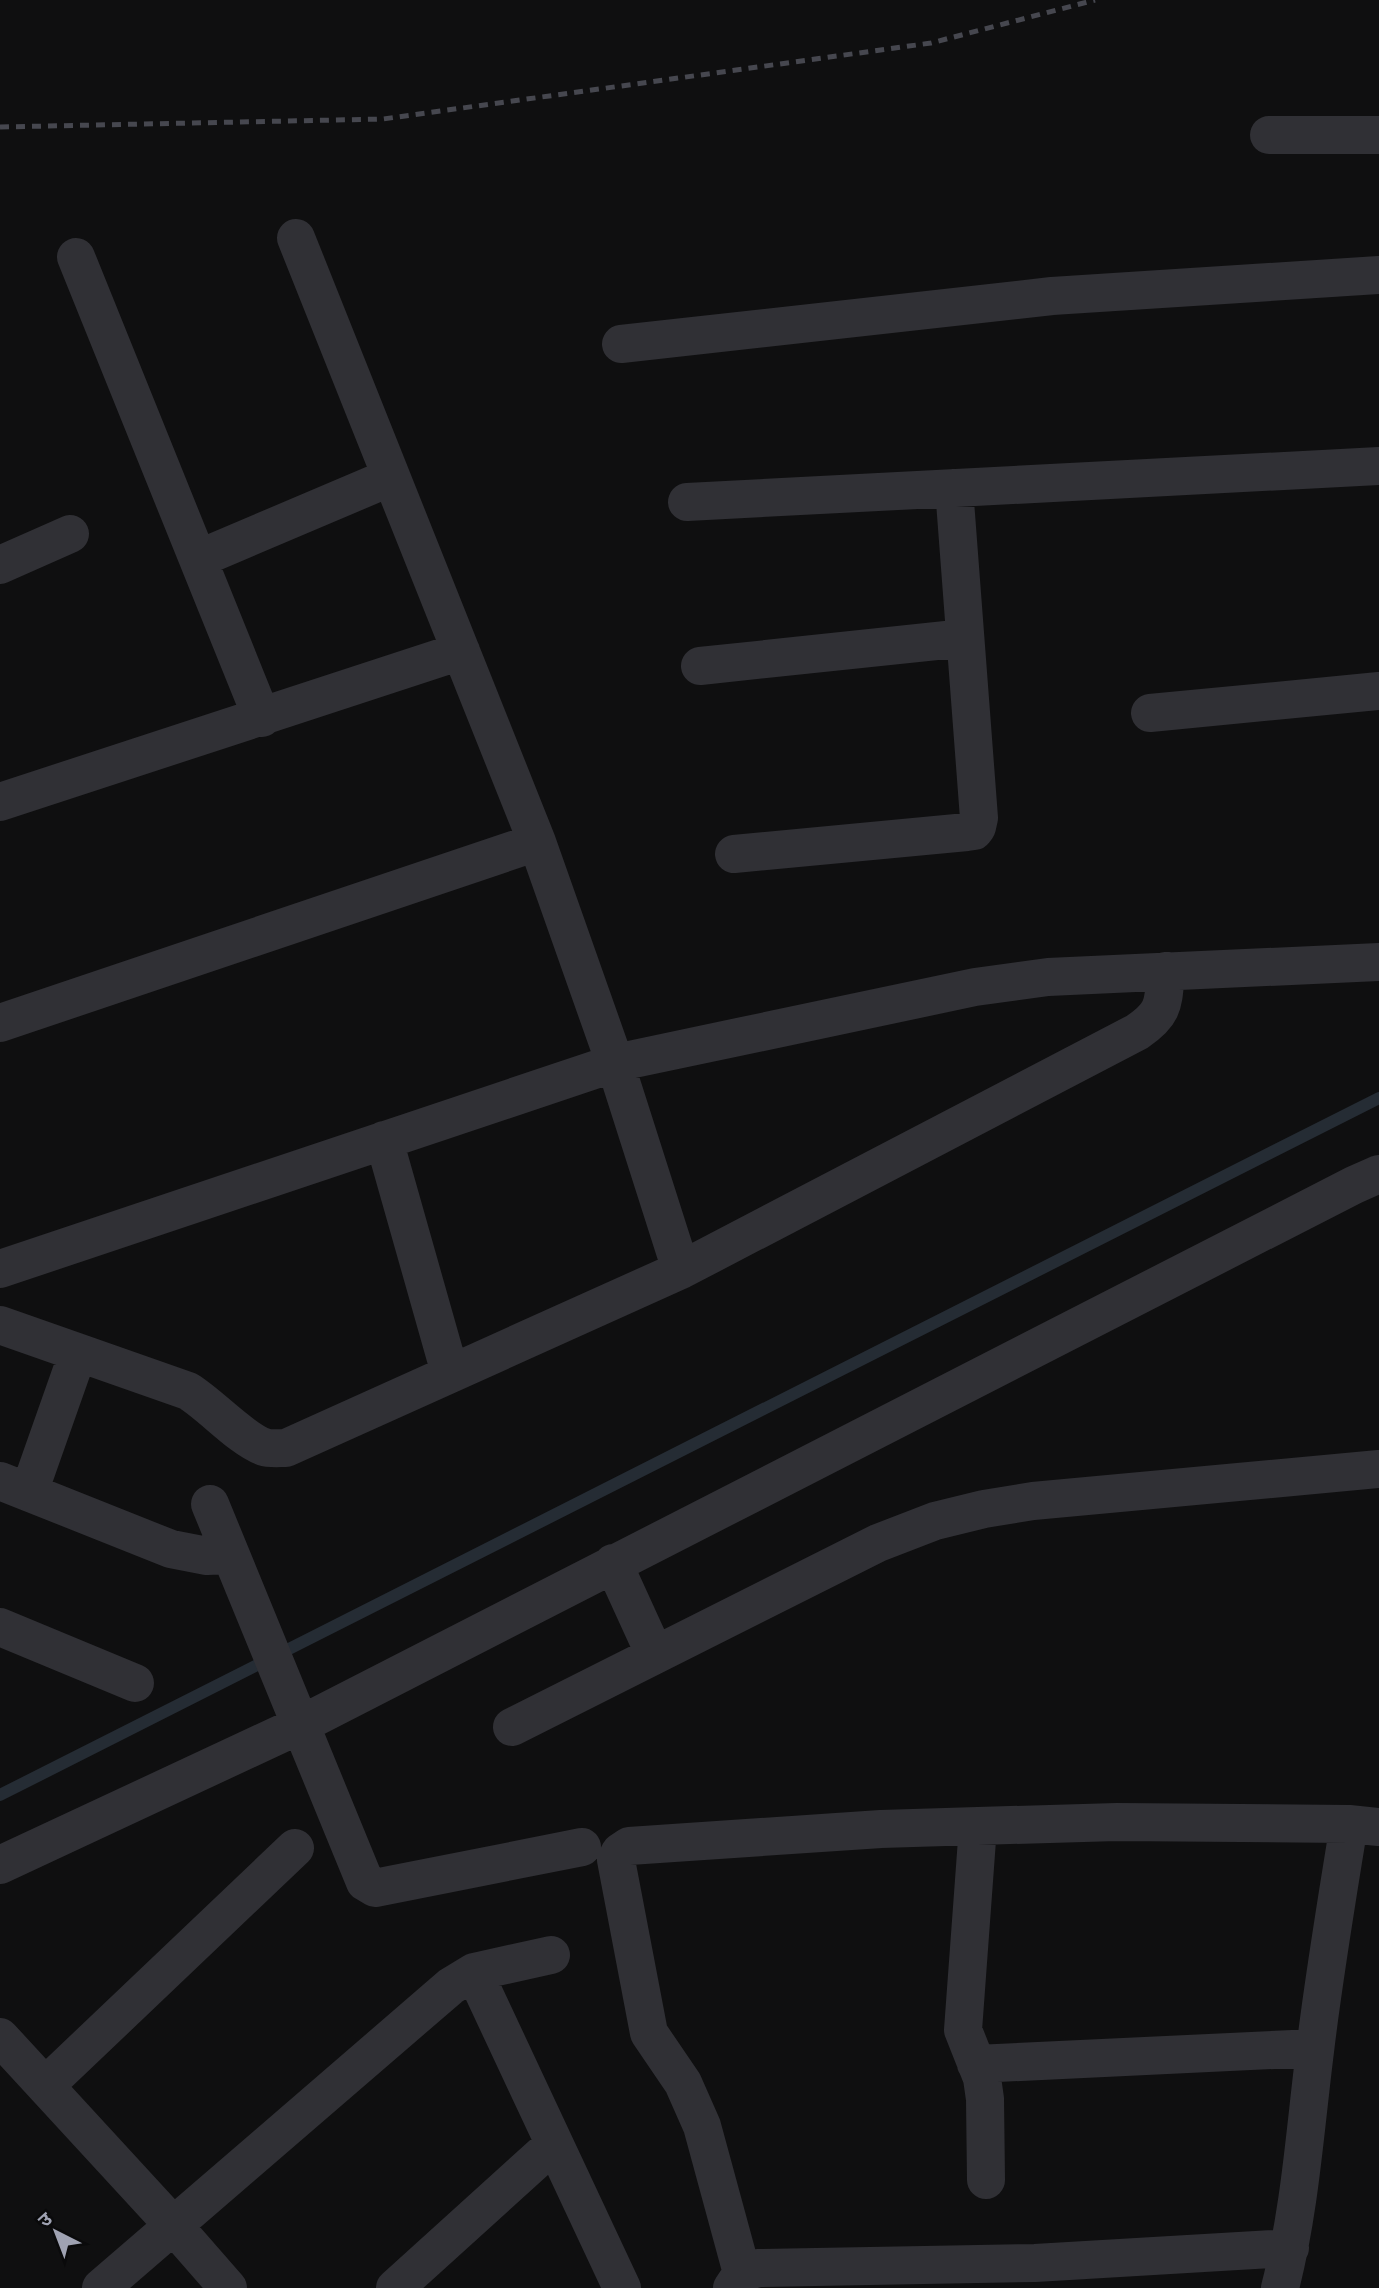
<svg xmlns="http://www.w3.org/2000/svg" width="1379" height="2288" font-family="'Fira Sans','Noto Sans Devanagari',sans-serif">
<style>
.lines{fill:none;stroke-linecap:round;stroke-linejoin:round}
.stream{stroke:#252c34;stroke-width:12}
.minor{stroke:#303035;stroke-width:38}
.rail{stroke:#46474f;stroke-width:5;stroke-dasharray:9 7;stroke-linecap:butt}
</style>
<rect width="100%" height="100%" fill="#0f0f10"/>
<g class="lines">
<!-- stream -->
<path class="stream" d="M 0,1795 L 1379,1098"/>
<!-- minor -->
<path class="minor" d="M 1269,135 L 1379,135
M 296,238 L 537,842 L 615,1063 L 681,1270
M 76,257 L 262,718
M 621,344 L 1052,296 L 1379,275
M 687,502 L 1379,466
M 198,559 L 391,477
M 0,565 L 70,534
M 700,666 L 965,638
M 1150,713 L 1379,691
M 0,802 L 461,651
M 734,854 L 967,832 L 974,831 L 977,827 L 979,818 L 954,488
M 0,1023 L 537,842
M 384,1140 L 450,1373
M 0,1269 L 615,1063 L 975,987 L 1048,977 L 1379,962
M 0,1325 L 188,1391 C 211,1405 241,1439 264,1447 C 270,1449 279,1448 286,1448 L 681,1270 L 1137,1032 C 1165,1013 1163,1004 1166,971
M 0,1481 L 171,1549 L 207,1556 L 231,1555
M 29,1492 L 78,1353
M 210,1504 L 365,1882 L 375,1888 L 582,1847
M 613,1563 L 655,1655
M 0,1627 L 135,1683
M 512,1727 L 878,1543 L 935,1521 L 984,1509 L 1033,1501 L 1379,1469
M 978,1826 L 963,2030 L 982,2078 L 985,2099 L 986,2180
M 0,1865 L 300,1725 L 1354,1185 L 1379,1174
M 474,1972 L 622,2288
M 0,2037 L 173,2225 L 228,2288
M 976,2064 L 1315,2048
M 45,2086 L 295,1848
M 742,2273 L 702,2126 L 683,2083 L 649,2033 L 616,1860 L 620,1852 L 629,1846 L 881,1829 L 978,1826 L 1117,1822 L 1349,1824 L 1379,1827
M 101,2288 L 451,1986 L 474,1972 L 551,1955
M 395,2288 L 554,2144
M 732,2288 L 742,2273 L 758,2268 L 1035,2263 L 1290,2248
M 1280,2288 C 1300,2210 1305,2130 1315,2051 C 1324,1975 1337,1899 1349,1824"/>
<!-- rail -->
<path class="rail" d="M 0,127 L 383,119 L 931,43 L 1095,0"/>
</g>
<!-- north arrow -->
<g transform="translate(56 2232) rotate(318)" stroke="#0a0a0b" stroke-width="5" paint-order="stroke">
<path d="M0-5L12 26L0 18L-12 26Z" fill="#9fa2b2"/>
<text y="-10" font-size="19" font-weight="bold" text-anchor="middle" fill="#9fa2b2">उ</text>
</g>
</svg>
